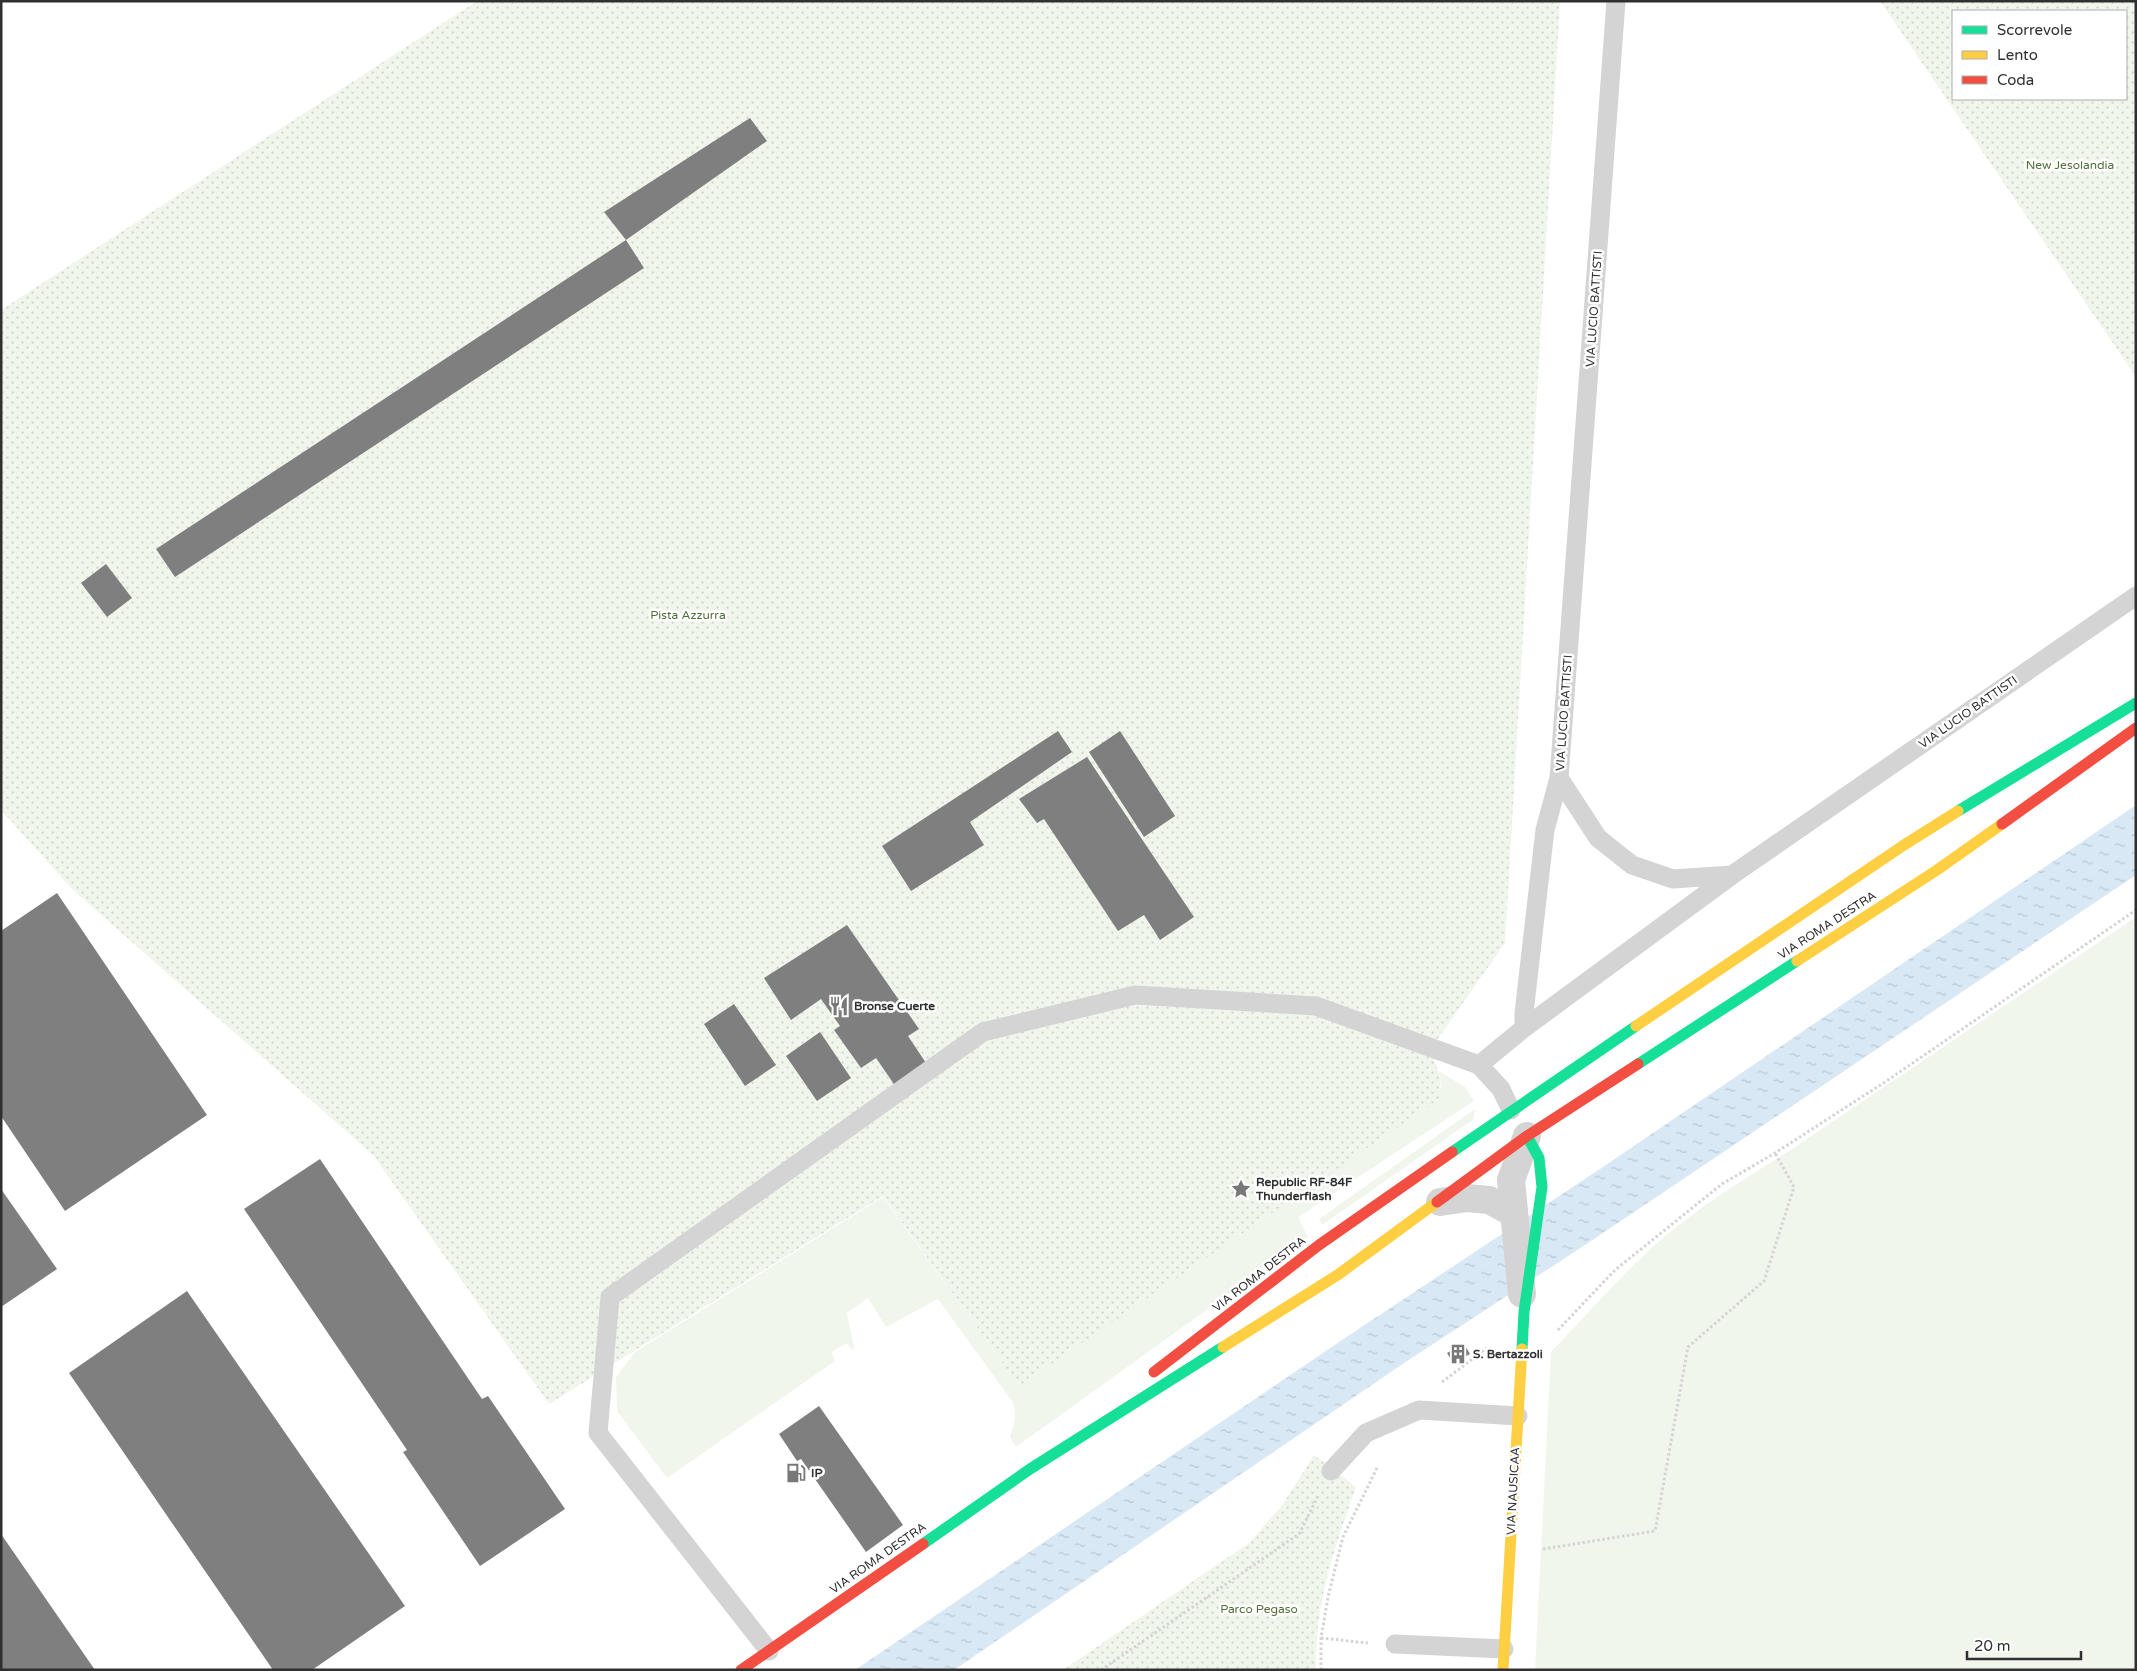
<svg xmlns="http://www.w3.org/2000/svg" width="2137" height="1671" font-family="'Varela Round',sans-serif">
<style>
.green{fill:#f1f6ec}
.park{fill:url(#park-dots);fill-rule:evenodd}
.water{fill:url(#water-ripples)}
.building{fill:#7f7f7f}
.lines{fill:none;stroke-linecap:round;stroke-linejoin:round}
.path{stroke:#d4d4d4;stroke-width:3;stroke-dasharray:2.5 2.5;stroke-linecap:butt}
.lane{stroke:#d4d4d4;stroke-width:19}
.street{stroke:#d4d4d4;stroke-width:28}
.fast{stroke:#16e098;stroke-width:11}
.slow{stroke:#ffcf43;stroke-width:11}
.jam{stroke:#f24e42;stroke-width:11}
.labels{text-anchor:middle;stroke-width:5;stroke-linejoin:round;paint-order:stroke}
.park-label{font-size:12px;fill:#517039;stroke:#fff}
.street-label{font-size:12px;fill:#303030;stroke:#fff}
.poi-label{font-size:12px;font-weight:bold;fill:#303030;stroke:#fff;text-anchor:start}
</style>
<defs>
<pattern id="park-dots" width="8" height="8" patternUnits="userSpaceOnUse" patternTransform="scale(1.25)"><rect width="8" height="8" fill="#f1f6ec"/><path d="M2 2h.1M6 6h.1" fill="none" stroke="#cfd3cb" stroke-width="1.8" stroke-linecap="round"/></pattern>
<pattern id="water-ripples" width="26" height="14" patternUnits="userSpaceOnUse" patternTransform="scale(1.25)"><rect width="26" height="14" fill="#d8e8f4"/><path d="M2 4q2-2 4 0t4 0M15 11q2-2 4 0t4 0" fill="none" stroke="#bac7d2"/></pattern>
</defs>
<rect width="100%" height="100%" fill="#fff"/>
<!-- green -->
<path class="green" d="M 2136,917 L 2136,1670 L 1535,1670 L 1551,1352 C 1580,1322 1608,1290 1638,1261 C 1681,1218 1734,1185 1786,1153 Z
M 1439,1071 L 1465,1087 L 1474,1101 L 1298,1217 L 1308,1237 L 1016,1447 L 1010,1437 C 1014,1424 1018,1414 1012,1401 L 938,1299 L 886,1327 L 868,1298 L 847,1313 L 854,1348 L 852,1350 L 847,1343 L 832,1352 L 835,1361 L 667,1478 L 617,1411 L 616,1377 L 635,1352 L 883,1197 L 1019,1386 L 1442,1088 Z
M 1475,1109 L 1474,1119 L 1322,1225 L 1319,1219 Z"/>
<!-- park -->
<path class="park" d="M 477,1 L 1560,1 L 1505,943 L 1430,1050 C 1437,1067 1444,1081 1439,1099 L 1019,1386 L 883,1196 L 549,1404 L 373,1155 L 72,889 L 1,810 L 1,310 Z
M 1880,1 L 2136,1 L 2136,377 ZM 1953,11 L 2126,11 L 2126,99 L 1953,99 Z
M 1314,1455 L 1356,1487 C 1334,1549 1315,1603 1316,1670 L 1063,1670 L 1249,1543 L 1283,1504 Z"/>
<!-- water -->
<path class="water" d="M 2136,805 L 2136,875 L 1582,1247 L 1404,1363 L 954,1670 L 855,1670 L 1348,1336 L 1603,1167 Z"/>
<!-- building -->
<path class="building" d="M 750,118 L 767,141 L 626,240 L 604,212 Z
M 626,240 L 644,268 L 175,577 L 156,549 Z
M 106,564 L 132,598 L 107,617 L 81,583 Z
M 1058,731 L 1072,752 L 970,822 L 984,845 L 911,891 L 882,846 Z
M 1120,731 L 1175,816 L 1144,837 L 1089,752 Z
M 1087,757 L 1194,917 L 1160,940 L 1144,915 L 1118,931 L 1044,819 L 1037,823 L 1019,799 Z
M 57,893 L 207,1115 L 65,1211 L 1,1116 L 1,931 Z
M 847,925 L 919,1029 L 908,1036 L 928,1066 L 896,1087 L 876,1058 L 861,1068 L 834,1030 L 840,1026 L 821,999 L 791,1020 L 764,978 Z
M 734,1004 L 776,1065 L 745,1086 L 704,1024 Z
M 820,1032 L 851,1078 L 817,1101 L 786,1056 Z
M 320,1159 L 482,1399 L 488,1396 L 565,1509 L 480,1566 L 403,1452 L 407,1450 L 244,1209 Z
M 1,1189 L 57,1269 L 1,1307 Z
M 187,1291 L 405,1606 L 312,1670 L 273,1670 L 69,1373 Z
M 1464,1344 L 1470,1354 L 1453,1363 L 1447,1353 Z
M 819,1406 L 903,1525 L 866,1552 L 801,1459 L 797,1461 L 779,1434 Z
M 1,1534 L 95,1670 L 1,1670 Z"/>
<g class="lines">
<!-- path -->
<path class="path" d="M 1558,1330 L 1615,1270 L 1722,1184 L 1775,1153 L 1885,1082 L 2136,910
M 1442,1382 L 1487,1348
M 1543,1549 L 1655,1531 L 1688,1347 L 1764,1281 L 1794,1187 L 1775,1153
M 1321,1638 L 1368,1643
M 1101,1670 L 1299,1534 L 1318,1496
M 1321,1670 L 1321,1638 L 1328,1597 L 1343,1537 L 1378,1466"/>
<!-- lane -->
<path class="lane" d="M 1616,1 L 1559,778 L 1598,838 L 1632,865 L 1673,879 L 1732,875 L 2136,596
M 1524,1028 L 1524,1013 L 1545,830 L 1559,778
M 1479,1065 L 1524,1028 L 1732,875
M 1331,1471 L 1366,1433 L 1419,1410 L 1518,1416
M 1395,1644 L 1504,1649
M 769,1651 L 598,1433 L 610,1297 L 983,1032 L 1135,995 L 1316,1006 L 1479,1065 L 1501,1089 L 1511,1110"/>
<!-- street -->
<path class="street" d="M 1440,1202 L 1467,1198 L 1489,1200 L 1513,1213
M 1522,1294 L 1511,1180 L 1527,1136"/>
<!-- fast -->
<path class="fast" d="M 1958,811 L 2136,703
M 1638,1064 L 1797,961
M 1452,1152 L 1636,1026
M 1522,1349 L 1524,1312 L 1542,1187 L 1539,1158 L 1527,1136
M 923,1544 L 1030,1469 L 1223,1347"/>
<!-- slow -->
<path class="slow" d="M 1797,961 L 1937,870 L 2002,824
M 1636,1026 L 1904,845 L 1958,811
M 1223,1347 L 1339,1274 L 1437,1202
M 1503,1670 L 1522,1349"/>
<!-- jam -->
<path class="jam" d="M 2002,824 L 2136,728
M 1437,1202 L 1527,1136 L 1638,1064
M 1154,1372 L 1319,1245 L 1452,1152
M 741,1670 L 923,1544"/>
</g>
<!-- icons -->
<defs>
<symbol id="restaurant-bare" viewBox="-9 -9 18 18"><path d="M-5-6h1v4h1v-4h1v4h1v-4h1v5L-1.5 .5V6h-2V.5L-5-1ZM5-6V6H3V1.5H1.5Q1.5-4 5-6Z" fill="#787878" stroke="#fff" stroke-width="2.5" paint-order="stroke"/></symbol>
<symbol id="sight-bare" viewBox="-9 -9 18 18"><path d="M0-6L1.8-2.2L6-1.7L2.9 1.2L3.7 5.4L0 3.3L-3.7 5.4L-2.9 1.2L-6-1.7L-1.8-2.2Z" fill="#787878" stroke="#fff" stroke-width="2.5" paint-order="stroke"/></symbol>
<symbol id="building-bare" viewBox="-9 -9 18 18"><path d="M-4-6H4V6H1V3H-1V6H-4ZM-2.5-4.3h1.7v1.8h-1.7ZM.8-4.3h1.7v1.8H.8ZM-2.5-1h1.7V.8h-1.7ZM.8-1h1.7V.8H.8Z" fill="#787878" stroke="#fff" stroke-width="2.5" paint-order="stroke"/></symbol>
<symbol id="fuel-bare" viewBox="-9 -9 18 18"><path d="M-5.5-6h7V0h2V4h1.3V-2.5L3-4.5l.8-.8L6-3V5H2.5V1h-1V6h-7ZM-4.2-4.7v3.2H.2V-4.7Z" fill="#787878" stroke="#fff" stroke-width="2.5" paint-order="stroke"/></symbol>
</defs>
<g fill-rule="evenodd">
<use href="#restaurant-bare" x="825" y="992" width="28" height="28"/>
<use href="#sight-bare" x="1227" y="1175" width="28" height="28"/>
<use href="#building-bare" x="1444" y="1340" width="28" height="28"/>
<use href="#fuel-bare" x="782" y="1459" width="28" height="28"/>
</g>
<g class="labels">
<!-- park labels -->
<g class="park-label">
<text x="2070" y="169">New Jesolandia</text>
<text x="688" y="619">Pista Azzurra</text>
<text x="1259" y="1613">Parco Pegaso</text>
</g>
<!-- street labels -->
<g class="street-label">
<text transform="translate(1594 309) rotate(-86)" y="4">VIA LUCIO BATTISTI</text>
<text transform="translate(1968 712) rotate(-35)" y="4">VIA LUCIO BATTISTI</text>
<text transform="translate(1564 713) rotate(-86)" y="4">VIA LUCIO BATTISTI</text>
<text transform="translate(1827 925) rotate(-33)" y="4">VIA ROMA DESTRA</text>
<text transform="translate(1259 1274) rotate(-38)" y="4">VIA ROMA DESTRA</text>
<text transform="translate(1513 1491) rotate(-87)" y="4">VIA NAUSICAA</text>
<text transform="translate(878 1558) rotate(-35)" y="4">VIA ROMA DESTRA</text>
</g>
<!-- poi labels -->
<g class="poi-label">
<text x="854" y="1010">Bronse Cuerte</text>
<text x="1256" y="1186">Republic RF-84F<tspan x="1256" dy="14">Thunderflash</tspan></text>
<text x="1473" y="1358">S. Bertazzoli</text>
<text x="811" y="1477">IP</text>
</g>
</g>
<!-- border -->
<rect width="2137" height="1671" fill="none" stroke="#303030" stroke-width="5"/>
<!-- legend -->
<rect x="1952" y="10" width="175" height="90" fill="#ffffff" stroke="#acacac"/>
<rect x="1962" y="26" width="25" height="8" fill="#16e098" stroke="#acacac"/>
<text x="1997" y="35" font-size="15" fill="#303030">Scorrevole</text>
<rect x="1962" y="51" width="25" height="8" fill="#ffcf43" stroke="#acacac"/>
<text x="1997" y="60" font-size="15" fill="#303030">Lento</text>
<rect x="1962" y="76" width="25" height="8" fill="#f24e42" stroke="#acacac"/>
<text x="1997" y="85" font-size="15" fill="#303030">Coda</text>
<!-- scale -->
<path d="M1967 1651v8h114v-8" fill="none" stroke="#303030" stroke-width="2.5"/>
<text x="1974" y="1651" font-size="15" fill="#303030" stroke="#ffffff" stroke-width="4" paint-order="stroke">20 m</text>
</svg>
